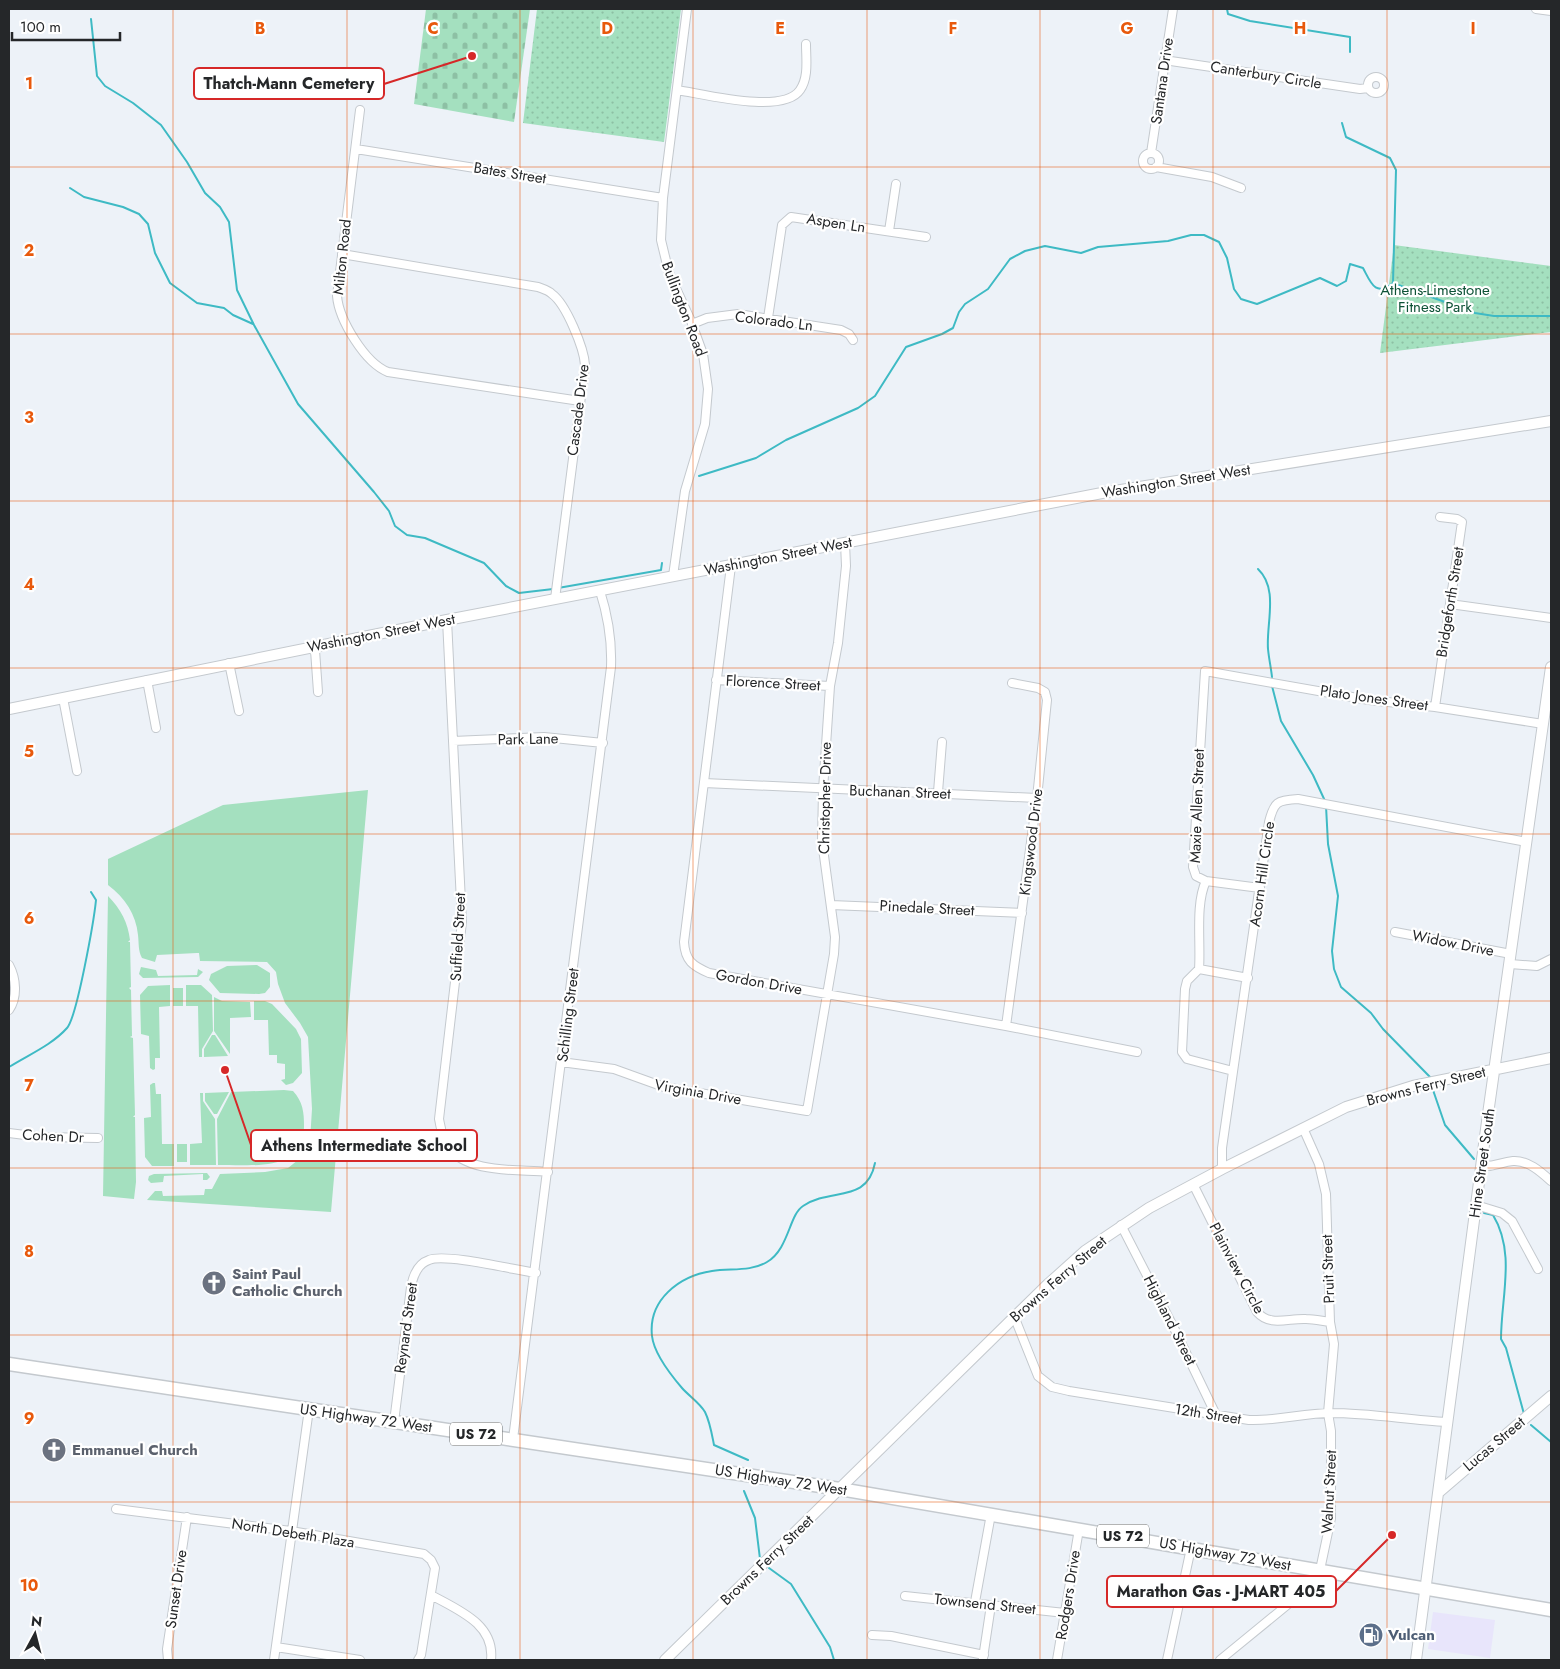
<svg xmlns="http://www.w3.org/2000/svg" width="1560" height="1669" font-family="Jost,sans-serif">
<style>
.commercial{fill:#e8e5fb}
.green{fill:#a4e0bf}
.cemetery{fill:url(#cemetery-stones)}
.park{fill:url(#park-dots)}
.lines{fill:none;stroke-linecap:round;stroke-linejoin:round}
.stream{stroke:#3ebac4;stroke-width:2}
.minor-casing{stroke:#c4c9ce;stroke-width:10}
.tertiary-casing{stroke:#c4c9ce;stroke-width:12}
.trunk-casing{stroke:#c4c9ce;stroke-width:15}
.minor{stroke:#fff;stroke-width:8}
.tertiary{stroke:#fff;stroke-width:10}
.trunk{stroke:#fff;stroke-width:12}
.grid{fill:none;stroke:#e8590c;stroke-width:1;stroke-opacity:0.55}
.labels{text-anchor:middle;stroke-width:4.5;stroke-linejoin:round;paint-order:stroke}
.shield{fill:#fff;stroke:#666869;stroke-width:1}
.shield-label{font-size:14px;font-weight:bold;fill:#252729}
.street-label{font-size:15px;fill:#252729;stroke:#fff}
.park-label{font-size:15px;fill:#0d5236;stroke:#fff}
.worship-label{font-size:15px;font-weight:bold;fill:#5b616d;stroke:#fff;text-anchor:start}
.service-label{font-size:15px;font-weight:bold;fill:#4e5e75;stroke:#fff;text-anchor:start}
.grid-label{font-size:16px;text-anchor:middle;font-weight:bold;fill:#e8590c;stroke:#fff;stroke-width:4.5;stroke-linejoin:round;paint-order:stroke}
.leader{fill:none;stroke:#d62828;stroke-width:2}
.callout-dot{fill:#d62828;stroke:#fff;stroke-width:2}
.callout{fill:#fff;stroke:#d62828;stroke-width:2}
.callout-label{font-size:16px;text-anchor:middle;font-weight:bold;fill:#252729}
</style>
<defs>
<pattern id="cemetery-stones" width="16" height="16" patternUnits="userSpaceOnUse" patternTransform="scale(1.25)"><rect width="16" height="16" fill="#a4e0bf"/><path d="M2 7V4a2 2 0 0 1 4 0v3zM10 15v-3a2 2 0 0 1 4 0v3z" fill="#8dc0a4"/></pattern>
<pattern id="park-dots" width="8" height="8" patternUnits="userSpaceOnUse" patternTransform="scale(1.25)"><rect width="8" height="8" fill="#a4e0bf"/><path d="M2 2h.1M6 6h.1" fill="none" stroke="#8dc0a4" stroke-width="1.8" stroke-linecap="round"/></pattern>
</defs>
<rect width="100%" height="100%" fill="#edf2f8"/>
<!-- commercial -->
<path class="commercial" d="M 1433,1612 L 1495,1620 L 1490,1658 L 1428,1649 Z"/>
<!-- green -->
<path class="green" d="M 368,790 L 331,1212 L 147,1200 L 155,1191 L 162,1191 L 163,1196 L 204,1195 L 205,1189 L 212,1189 L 220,1174 L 265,1172 L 288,1168 L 303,1156 L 310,1141 L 312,1109 L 308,1037 L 300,1023 L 285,1003 L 278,984 L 276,972 L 267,962 L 200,961 L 199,953 L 197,953 L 157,955 L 155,962 L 142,958 C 138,951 139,943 138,935 C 136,914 125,898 108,885 L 108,859 L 223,805 Z
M 108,896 C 121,909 128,923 130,940 L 128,942 L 130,942 L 131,987 L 129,988 L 131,990 L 132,1036 L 130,1037 L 133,1038 L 135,1115 L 133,1117 L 135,1117 L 136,1182 L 134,1199 L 103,1196 Z
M 227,966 L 257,965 L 270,973 L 270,987 L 265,993 L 259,994 L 220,993 L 209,980 L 211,974 Z
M 141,967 L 156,970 L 158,976 L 197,975 L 198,969 L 203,972 L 198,977 L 143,978 L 139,974 Z
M 170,985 L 170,1006 L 159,1007 L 160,1058 L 155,1058 L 155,1069 L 153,1070 L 150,1068 L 149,1036 L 141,1034 L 140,995 L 148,986 Z
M 186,985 L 201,985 L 212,995 L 213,1031 L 202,1049 L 202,1057 L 199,1057 L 198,1006 L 186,1006 Z
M 173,988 L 183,988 L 183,1006 L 173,1006 Z
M 214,997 L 222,1001 L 250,1002 L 251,1017 L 230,1018 L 230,1054 L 214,1031 Z
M 254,1001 L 265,1001 L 272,1004 L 296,1029 L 301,1039 L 302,1073 L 293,1083 L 286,1085 L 281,1080 L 285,1079 L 285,1064 L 277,1063 L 277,1055 L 269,1055 L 268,1020 L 254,1020 Z
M 212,1035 L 215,1035 L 228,1056 L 204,1057 L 204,1049 Z
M 153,1083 L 155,1083 L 156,1094 L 161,1094 L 162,1144 L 174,1144 L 174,1166 L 152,1166 L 145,1157 L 144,1118 L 151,1117 L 150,1085 Z
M 284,1090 L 293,1091 C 303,1102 304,1112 304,1127 C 303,1174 251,1164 218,1165 L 217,1119 L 231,1092 Z
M 229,1092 L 217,1114 L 214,1114 L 205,1101 L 205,1093 Z
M 200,1093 L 203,1093 L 203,1101 L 215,1119 L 216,1165 L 190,1165 L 190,1144 L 202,1143 Z
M 177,1144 L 187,1144 L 187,1162 L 177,1162 Z
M 207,1173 L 210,1177 L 207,1180 L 203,1180 L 203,1174 L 164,1176 L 163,1182 L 151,1183 L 148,1180 L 149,1176 L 154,1174 Z"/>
<!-- cemetery -->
<path class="cemetery" d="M 426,9 L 530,9 L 514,122 L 414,104 Z"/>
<!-- park -->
<path class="park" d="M 537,9 L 681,9 L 664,142 L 523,123 Z
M 1394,245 L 1551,266 L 1551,332 L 1380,353 Z"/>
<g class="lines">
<!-- stream -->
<path class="stream" d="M 1227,9 L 1228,14 L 1250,21 L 1350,37 L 1350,52
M 91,19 L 97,76 L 105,86 L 133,103 L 161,125 L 187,162 L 205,193 L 220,207 L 229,222 L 237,290 L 254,325 L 298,404 L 374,492 L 389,511 L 395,526 L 407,535 L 425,538 L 484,563 L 506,586 L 519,593 L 553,589
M 70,188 L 84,197 L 123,207 L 139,214 L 148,224 L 155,253 L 170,283 L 197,303 L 224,308 L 233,315 L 253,324
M 1393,283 L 1475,313 L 1494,316 L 1551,316
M 699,476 L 756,458 L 786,440 L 858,408 L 875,396 L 906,347 L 942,334 L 953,328 L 959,312 L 965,304 L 988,289 L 1010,259 L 1025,251 L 1045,246 L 1081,253 L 1098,247 L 1168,241 L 1191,235 L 1204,235 L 1219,242 L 1227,258 L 1234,289 L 1241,299 L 1257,304 L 1320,278 L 1337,286 L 1346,281 L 1350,264 L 1363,268 C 1371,283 1375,297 1393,283 L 1396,170 L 1390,158 L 1346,137 L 1342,123
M 1258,569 C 1279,589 1266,623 1268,649 C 1269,659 1271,668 1272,677
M 558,588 L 661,570 L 662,563
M 1272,686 L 1281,721 L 1313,775 L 1325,801
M 1326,806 L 1328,844 L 1338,896 L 1332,951 L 1334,969 L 1341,987 L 1371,1013 L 1383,1029 L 1430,1077
M 9,1067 C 28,1055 52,1045 67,1028 C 77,1017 94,920 96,900 L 91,892
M 1433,1090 L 1445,1125 L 1474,1159
M 1484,1213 L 1493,1215 C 1516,1253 1501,1297 1501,1339 L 1506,1348 L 1524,1414
M 1531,1425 L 1551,1442
M 748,1460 L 714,1445 C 712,1435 710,1422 705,1412 C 700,1403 689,1396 682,1388 C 670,1374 654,1354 652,1336 C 648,1300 679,1276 712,1271 C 731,1268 750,1272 767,1262 C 789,1249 789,1215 803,1206 C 831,1187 867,1204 875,1163
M 744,1491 L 755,1518 L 760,1559
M 769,1568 L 791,1584 L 830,1647 L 834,1660"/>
<defs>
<path id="minor" d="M 1536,9 L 1551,11
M 1164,60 L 1360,89 L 1368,88
M1368 85a8 8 0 1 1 16 0a8 8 0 1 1-16 0Z
M 677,90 C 704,94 783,115 800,90 C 809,77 806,59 806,44
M 360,110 L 337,296 C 339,320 365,363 388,372 L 580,401
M 356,149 L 663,198
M 1151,153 L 1173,9
M1143 161a8 8 0 1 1 16 0a8 8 0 1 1-16 0Z
M 1156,167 L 1212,177 L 1241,188
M 889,231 L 896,184
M 342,254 L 538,287 C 543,289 548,290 552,294 C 566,304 584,348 585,365 L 555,599
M 768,318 L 782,225 L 791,217 L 926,237
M 692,324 L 707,318 L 738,314 L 841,330 L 849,334 L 853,340
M 731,566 L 684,942 C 685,961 693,966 709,973 L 1006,1026 L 1137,1052
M 673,576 L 685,491 L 705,424 L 708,389 L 703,354 L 691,321 L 669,273 L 661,240 L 663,198 L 687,9
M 1450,604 L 1551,618
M 447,620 L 462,922 L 439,1119 C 441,1128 442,1138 447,1146 C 467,1174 517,1169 548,1172
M 308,648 L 315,650 L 318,692
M 229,663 L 239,711
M 147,680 L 156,728
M 716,680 L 830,686
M 63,698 L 77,771
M 1435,707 L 1462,522 L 1457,519 L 1440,517
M 453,741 L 544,737 L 603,743
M 704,783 L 1037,798
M 938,792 L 942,742
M 1206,881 C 1195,904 1201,943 1199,969 L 1187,981 L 1185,989 L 1182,1052 L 1187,1059 L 1233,1071
M 1260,888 L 1206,881 L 1196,876 L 1193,867 L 1205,671 L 1369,700 L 1435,707 L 1543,724
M 831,905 L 1022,913
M 1395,932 L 1511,954
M 1510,964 L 1537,966 L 1551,959
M 9,965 C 16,978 18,997 9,1010
M 1199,969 L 1248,978
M 1006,1026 L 1037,798 L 1047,700 L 1045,692 L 1038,688 L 1012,683
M 561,1062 L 614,1069 L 664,1087 L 807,1111 L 834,954 L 835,937 L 822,841 L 823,790 L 830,686 L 838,643 L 846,566 L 845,543
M 9,1133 L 41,1137 L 98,1138
M 1482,1166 C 1495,1167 1501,1162 1513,1161 C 1528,1160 1541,1172 1551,1181
M 1222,1169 L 1222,1148 L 1269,822 C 1274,802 1277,800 1298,799 L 1527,842
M 1193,1184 L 1257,1312 C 1270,1327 1288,1318 1306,1319 C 1314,1319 1322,1321 1330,1322
M 1476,1205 L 1502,1213 L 1512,1221 L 1538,1269
M 1121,1225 L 1174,1328 L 1216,1415
M 1014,1316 L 1038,1376 L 1052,1387 L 1069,1391 L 1249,1420 C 1277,1421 1304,1413 1331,1413 C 1370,1413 1408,1420 1447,1422
M 394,1422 L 411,1287 C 413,1276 417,1264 429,1260 C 445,1253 515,1270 536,1273
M 513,1439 L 611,667 C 612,641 608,616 600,591
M 116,1509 L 291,1531 L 424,1554 L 431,1560 L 435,1568 L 421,1655 L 418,1660
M 431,1595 C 458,1610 495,1624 491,1660
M 905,1596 L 1065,1613
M 975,1602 L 991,1514
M 872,1635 L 891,1636 L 984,1655
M 276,1647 L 360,1660
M 983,1658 L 991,1605
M 168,1660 L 167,1649 L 187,1517
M 274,1660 L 309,1409
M 1057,1660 L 1079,1529
M 1167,1660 L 1191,1548
M 1220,1660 L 1297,1597 L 1320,1570 L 1331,1518 L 1331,1431 L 1328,1413 L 1334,1344 L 1330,1322 L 1326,1194 L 1319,1164 L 1303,1128"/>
<path id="tertiary" d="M 9,709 L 447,620 L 1102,493 L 1551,421
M 1438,1493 L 1551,1396
M 665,1660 L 1046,1286 L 1085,1251 L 1149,1208 L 1222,1169 L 1346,1107 L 1413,1086 L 1551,1058
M 1416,1660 L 1488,1114 L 1551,667"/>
<path id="trunk" d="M 9,1364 L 840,1489 L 1551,1610"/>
</defs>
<!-- minor casing -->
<use href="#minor" class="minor-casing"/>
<!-- tertiary casing -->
<use href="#tertiary" class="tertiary-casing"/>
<!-- trunk casing -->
<use href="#trunk" class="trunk-casing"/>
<!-- minor -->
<use href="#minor" class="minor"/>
<!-- tertiary -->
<use href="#tertiary" class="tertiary"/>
<!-- trunk -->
<use href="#trunk" class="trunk"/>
</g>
<!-- grid -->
<path class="grid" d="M 173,9 L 173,1660M 347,9 L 347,1660M 520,9 L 520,1660M 693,9 L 693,1660M 867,9 L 867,1660M 1040,9 L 1040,1660M 1213,9 L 1213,1660M 1387,9 L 1387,1660M 9,167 L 1551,167M 9,334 L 1551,334M 9,501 L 1551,501M 9,668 L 1551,668M 9,834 L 1551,834M 9,1001 L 1551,1001M 9,1168 L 1551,1168M 9,1335 L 1551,1335M 9,1502 L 1551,1502"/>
<!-- icons -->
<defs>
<symbol id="church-disc" viewBox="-11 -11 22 22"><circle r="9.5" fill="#6b7280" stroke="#fff"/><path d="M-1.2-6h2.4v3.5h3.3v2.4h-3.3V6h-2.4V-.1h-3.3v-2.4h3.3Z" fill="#fff"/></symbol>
<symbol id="fuel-disc" viewBox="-11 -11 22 22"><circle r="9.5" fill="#5c6f8a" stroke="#fff"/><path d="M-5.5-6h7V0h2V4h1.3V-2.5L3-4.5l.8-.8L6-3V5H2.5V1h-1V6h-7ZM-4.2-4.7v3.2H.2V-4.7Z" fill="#fff"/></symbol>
</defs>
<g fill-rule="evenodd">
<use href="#church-disc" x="200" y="1269" width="28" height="28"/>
<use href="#church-disc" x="40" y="1436" width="28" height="28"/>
<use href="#fuel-disc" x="1357" y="1621" width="28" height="28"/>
</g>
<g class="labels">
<!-- shield labels -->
<g class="shield">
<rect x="450" y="1422.5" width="52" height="23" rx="4"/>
<rect x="1097" y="1524.5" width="52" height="23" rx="4"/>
</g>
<g class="shield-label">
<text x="476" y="1439">US 72</text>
<text x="1123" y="1541">US 72</text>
</g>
<!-- street labels -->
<g class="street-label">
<text transform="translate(1266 75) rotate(9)" y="5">Canterbury Circle</text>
<text transform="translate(1162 81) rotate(-82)" y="5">Santana Drive</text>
<text transform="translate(510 173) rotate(9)" y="5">Bates Street</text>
<text transform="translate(836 223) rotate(9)" y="5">Aspen Ln</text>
<text transform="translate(342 257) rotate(-84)" y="5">Milton Road</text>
<text transform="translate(684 309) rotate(69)" y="5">Bullington Road</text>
<text transform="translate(774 321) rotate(7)" y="5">Colorado Ln</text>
<text transform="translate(578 410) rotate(-83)" y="5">Cascade Drive</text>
<text transform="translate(1176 481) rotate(-9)" y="5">Washington Street West</text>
<text transform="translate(778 556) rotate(-11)" y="5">Washington Street West</text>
<text transform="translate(1450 602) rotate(-81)" y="5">Bridgeforth Street</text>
<text transform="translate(381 633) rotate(-11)" y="5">Washington Street West</text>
<text transform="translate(773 683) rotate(3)" y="5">Florence Street</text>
<text transform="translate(1374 698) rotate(8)" y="5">Plato Jones Street</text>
<text transform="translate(528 739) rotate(-1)" y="5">Park Lane</text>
<text transform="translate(900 792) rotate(2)" y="5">Buchanan Street</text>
<text transform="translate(825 798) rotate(-89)" y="5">Christopher Drive</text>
<text transform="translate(1197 806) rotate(-88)" y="5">Maxie Allen Street</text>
<text transform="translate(1031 842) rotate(-83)" y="5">Kingswood Drive</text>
<text transform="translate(1262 874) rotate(-82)" y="5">Acorn Hill Circle</text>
<text transform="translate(927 908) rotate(3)" y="5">Pinedale Street</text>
<text transform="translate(458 937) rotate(-87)" y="5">Suffield Street</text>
<text transform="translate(1453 943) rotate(11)" y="5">Widow Drive</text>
<text transform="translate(759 982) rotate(10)" y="5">Gordon Drive</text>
<text transform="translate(568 1015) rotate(-83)" y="5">Schilling Street</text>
<text transform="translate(1426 1086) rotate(-14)" y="5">Browns Ferry Street</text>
<text transform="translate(698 1092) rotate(10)" y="5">Virginia Drive</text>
<text transform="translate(53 1136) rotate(3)" y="5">Cohen Dr</text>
<text transform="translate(1482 1163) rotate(-82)" y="5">Hine Street South</text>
<text transform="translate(1237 1268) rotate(62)" y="5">Plainview Circle</text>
<text transform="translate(1328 1269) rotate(-92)" y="5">Pruit Street</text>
<text transform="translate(1058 1279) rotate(-41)" y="5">Browns Ferry Street</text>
<text transform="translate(1170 1320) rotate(63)" y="5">Highland Street</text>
<text transform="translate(406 1328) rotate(-82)" y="5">Reynard Street</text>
<text transform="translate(1208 1414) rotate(9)" y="5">12th Street</text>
<text transform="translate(366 1418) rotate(8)" y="5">US Highway 72 West</text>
<text transform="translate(1494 1444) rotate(-40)" y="5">Lucas Street</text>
<text transform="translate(781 1480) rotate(9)" y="5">US Highway 72 West</text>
<text transform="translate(1329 1492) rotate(-87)" y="5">Walnut Street</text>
<text transform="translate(293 1533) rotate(9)" y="5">North Debeth Plaza</text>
<text transform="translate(1225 1554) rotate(10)" y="5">US Highway 72 West</text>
<text transform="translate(767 1560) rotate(-44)" y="5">Browns Ferry Street</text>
<text transform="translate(176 1589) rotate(-82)" y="5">Sunset Drive</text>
<text transform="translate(1068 1595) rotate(-81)" y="5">Rodgers Drive</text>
<text transform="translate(985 1604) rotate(6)" y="5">Townsend Street</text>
</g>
<!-- park labels -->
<g class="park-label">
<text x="1435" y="295">Athens-Limestone<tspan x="1435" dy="17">Fitness Park</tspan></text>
</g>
<!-- worship labels -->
<g class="worship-label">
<text x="232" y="1279">Saint Paul<tspan x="232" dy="17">Catholic Church</tspan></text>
<text x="72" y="1455">Emmanuel Church</text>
</g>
<!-- service labels -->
<g class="service-label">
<text x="1388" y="1640">Vulcan</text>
</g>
</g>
<g class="grid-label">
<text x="260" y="34">B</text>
<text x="433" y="34">C</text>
<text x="607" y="34">D</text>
<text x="780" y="34">E</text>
<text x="953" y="34">F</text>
<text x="1127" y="34">G</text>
<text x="1300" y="34">H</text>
<text x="1473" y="34">I</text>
<text x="29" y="89">1</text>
<text x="29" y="256">2</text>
<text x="29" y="423">3</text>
<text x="29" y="590">4</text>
<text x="29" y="757">5</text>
<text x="29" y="924">6</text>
<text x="29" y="1091">7</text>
<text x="29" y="1257">8</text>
<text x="29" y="1424">9</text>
<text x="29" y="1591">10</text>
</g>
<!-- callouts -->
<path class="leader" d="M472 56L384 84M225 1070L251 1145M1392 1535L1336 1591"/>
<g class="callout-dot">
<circle cx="472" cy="56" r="5"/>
<circle cx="225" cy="1070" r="5"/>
<circle cx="1392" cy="1535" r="5"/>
</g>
<g class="callout">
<rect x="194" y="68" width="190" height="31" rx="5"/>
<rect x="251" y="1130" width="226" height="31" rx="5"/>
<rect x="1107" y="1576" width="229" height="31" rx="5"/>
</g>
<g class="callout-label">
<text x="289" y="89">Thatch-Mann Cemetery</text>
<text x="364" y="1151">Athens Intermediate School</text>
<text x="1221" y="1597">Marathon Gas - J-MART 405</text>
</g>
<!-- border -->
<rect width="1560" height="1669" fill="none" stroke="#252729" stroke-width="20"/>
<!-- north arrow -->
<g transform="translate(35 1634) rotate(7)" stroke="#ffffff" stroke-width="4" paint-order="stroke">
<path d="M0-4L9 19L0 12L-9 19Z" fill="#252729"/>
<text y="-8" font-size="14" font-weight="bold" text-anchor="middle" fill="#252729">N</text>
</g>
<!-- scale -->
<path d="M12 32v8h108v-8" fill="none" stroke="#252729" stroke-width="2.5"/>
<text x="20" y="32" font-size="15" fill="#252729" stroke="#ffffff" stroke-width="4" paint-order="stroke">100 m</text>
</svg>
